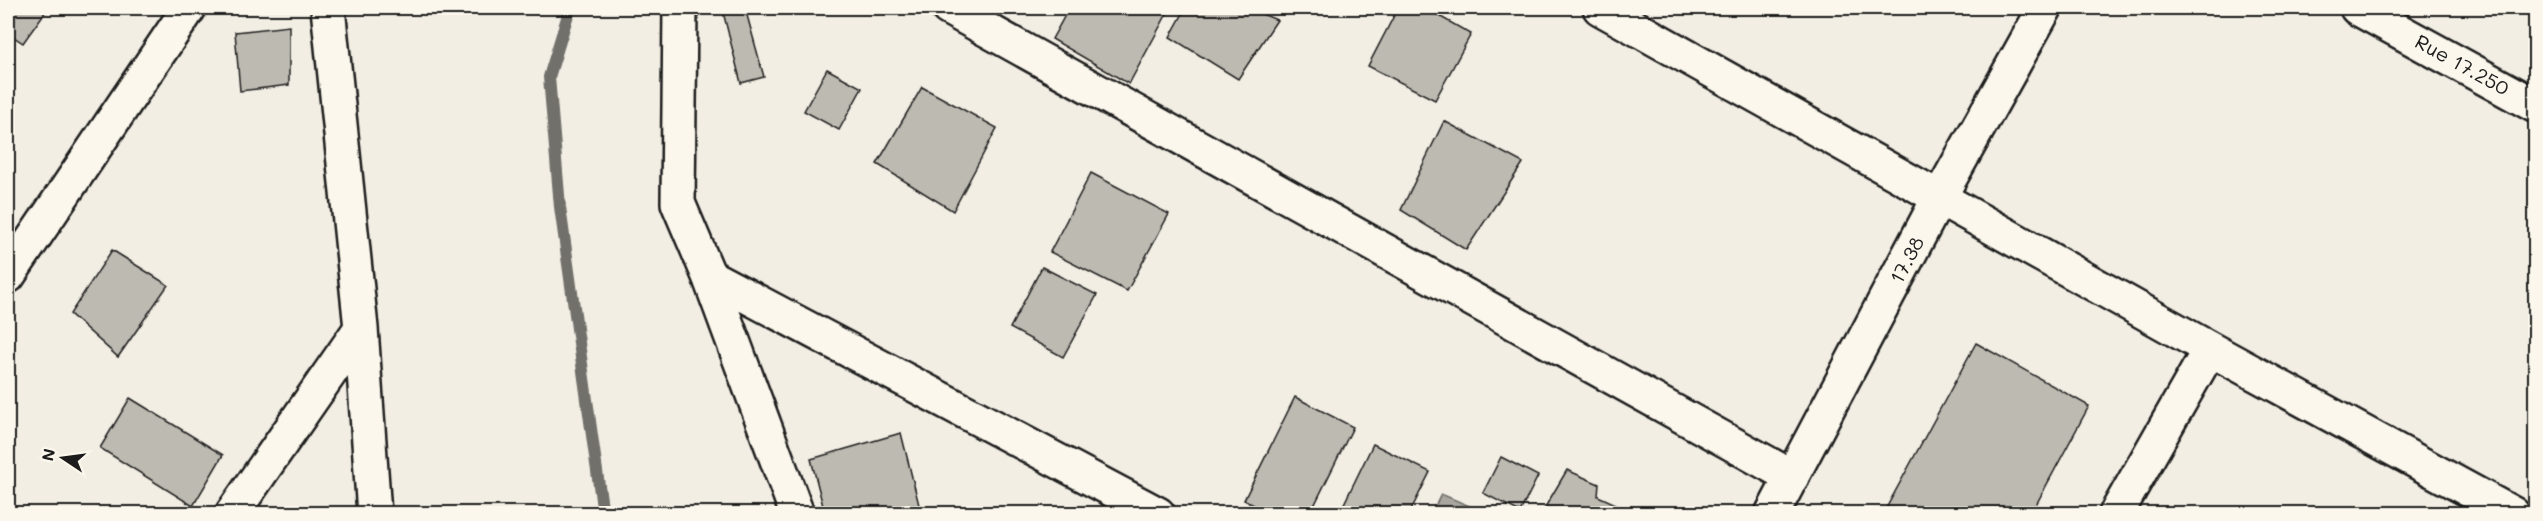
<svg xmlns="http://www.w3.org/2000/svg" width="2543" height="521" font-family="Mali,sans-serif">
<style>
.water{fill:#a9a6a0;stroke:#716f6b;stroke-width:1.5}
.lines{fill:none;stroke-linecap:round;stroke-linejoin:round}
.stream{stroke:#716f6b;stroke-width:12}
.building{fill:#bdbab1;stroke:#1c1c1c;stroke-width:1.5}
.minor-casing{stroke:#1c1c1c;stroke-width:38}
.tertiary-casing{stroke:#1c1c1c;stroke-width:38}
.minor{stroke:#fbf7ec;stroke-width:33}
.tertiary{stroke:#fbf7ec;stroke-width:33}
.labels{text-anchor:middle;stroke-width:5;stroke-linejoin:round;paint-order:stroke}
.street-label{font-size:20px;fill:#1c1c1c;stroke:#fbf7ec}
</style>
<rect width="100%" height="100%" fill="#f2eee4"/>
<filter id="ink" filterUnits="userSpaceOnUse"><feTurbulence type="fractalNoise" baseFrequency=".0167" numOctaves="2"/><feDisplacementMap in="SourceGraphic" scale="12" xChannelSelector="R" yChannelSelector="G"/><feConvolveMatrix kernelMatrix="1 2 1 2 8 2 1 2 1" color-interpolation-filters="sRGB"/></filter>
<g filter="url(#ink)">
<!-- water -->
<path class="water" d="M 1441,494 L 1486,513 L 1432,513 Z"/>
<g class="lines">
<!-- stream -->
<path class="stream" d="M 570,8 L 549,77 L 560,207 L 603,514"/>
</g>
<!-- building -->
<path class="building" d="M 8,8 L 48,8 L 23,43 L 8,33 Z
M 722,8 L 745,8 L 764,77 L 741,83 Z
M 1069,8 L 1170,8 L 1129,84 L 1052,39 Z
M 1186,8 L 1247,8 L 1277,20 L 1238,79 L 1170,37 Z
M 1398,8 L 1425,8 L 1471,34 L 1435,100 L 1368,66 Z
M 289,26 L 289,85 L 240,91 L 235,32 Z
M 827,69 L 862,88 L 839,130 L 804,111 Z
M 922,87 L 997,128 L 953,211 L 877,164 Z
M 1444,121 L 1523,163 L 1466,250 L 1401,210 Z
M 1091,173 L 1169,214 L 1127,291 L 1050,252 Z
M 112,250 L 168,285 L 118,357 L 70,314 Z
M 1042,267 L 1097,295 L 1063,357 L 1010,328 Z
M 1976,343 L 2089,406 L 2031,514 L 1883,514 Z
M 1295,397 L 1353,427 L 1310,514 L 1271,514 L 1244,500 Z
M 130,398 L 223,455 L 193,506 L 100,448 Z
M 901,433 L 921,513 L 825,514 L 811,459 Z
M 1373,444 L 1430,472 L 1409,514 L 1339,514 Z
M 1501,457 L 1538,476 L 1520,512 L 1483,493 Z
M 1567,470 L 1599,484 L 1598,496 L 1616,504 L 1611,514 L 1553,514 L 1544,509 Z"/>
<g class="lines">
<defs>
<path id="minor" d="M 328,8 L 361,328 L 374,514
M 680,8 L 678,203 L 709,276 L 797,514
M 948,8 L 1792,477
M 1600,8 L 2210,349 L 2513,514
M 8,276 L 189,8
M 709,276 L 1158,514
M 232,514 L 361,328
M 1772,514 L 1939,198 L 2045,8
M 2116,514 L 2210,349"/>
<path id="tertiary" d="M 2357,8 L 2536,106"/>
</defs>
<!-- minor casing -->
<use href="#minor" class="minor-casing"/>
<!-- tertiary casing -->
<use href="#tertiary" class="tertiary-casing"/>
<!-- minor -->
<use href="#minor" class="minor"/>
<!-- tertiary -->
<use href="#tertiary" class="tertiary"/>
</g>
</g>
<g class="labels">
<!-- street labels -->
<g class="street-label">
<text transform="translate(2462 65) rotate(29)" y="7">Rue 17.250</text>
<text transform="translate(1907 260) rotate(-62)" y="7">17.38</text>
</g>
</g>
<!-- margin -->
<rect width="2543" height="521" fill="none" stroke="#fbf7ec" stroke-width="30"/>
<rect x="15" y="15" width="2513" height="491" fill="none" stroke="#1c1c1c" stroke-width="2" filter="url(#ink)"/>
<!-- north arrow -->
<g transform="translate(63 458) rotate(283)" stroke="#fbf7ec" stroke-width="4.5" paint-order="stroke">
<path d="M0-4.5L10 22L0 15L-10 22Z" fill="#1c1c1c"/>
<text y="-9" font-size="16" font-weight="bold" text-anchor="middle" fill="#1c1c1c">N</text>
</g>
</svg>
